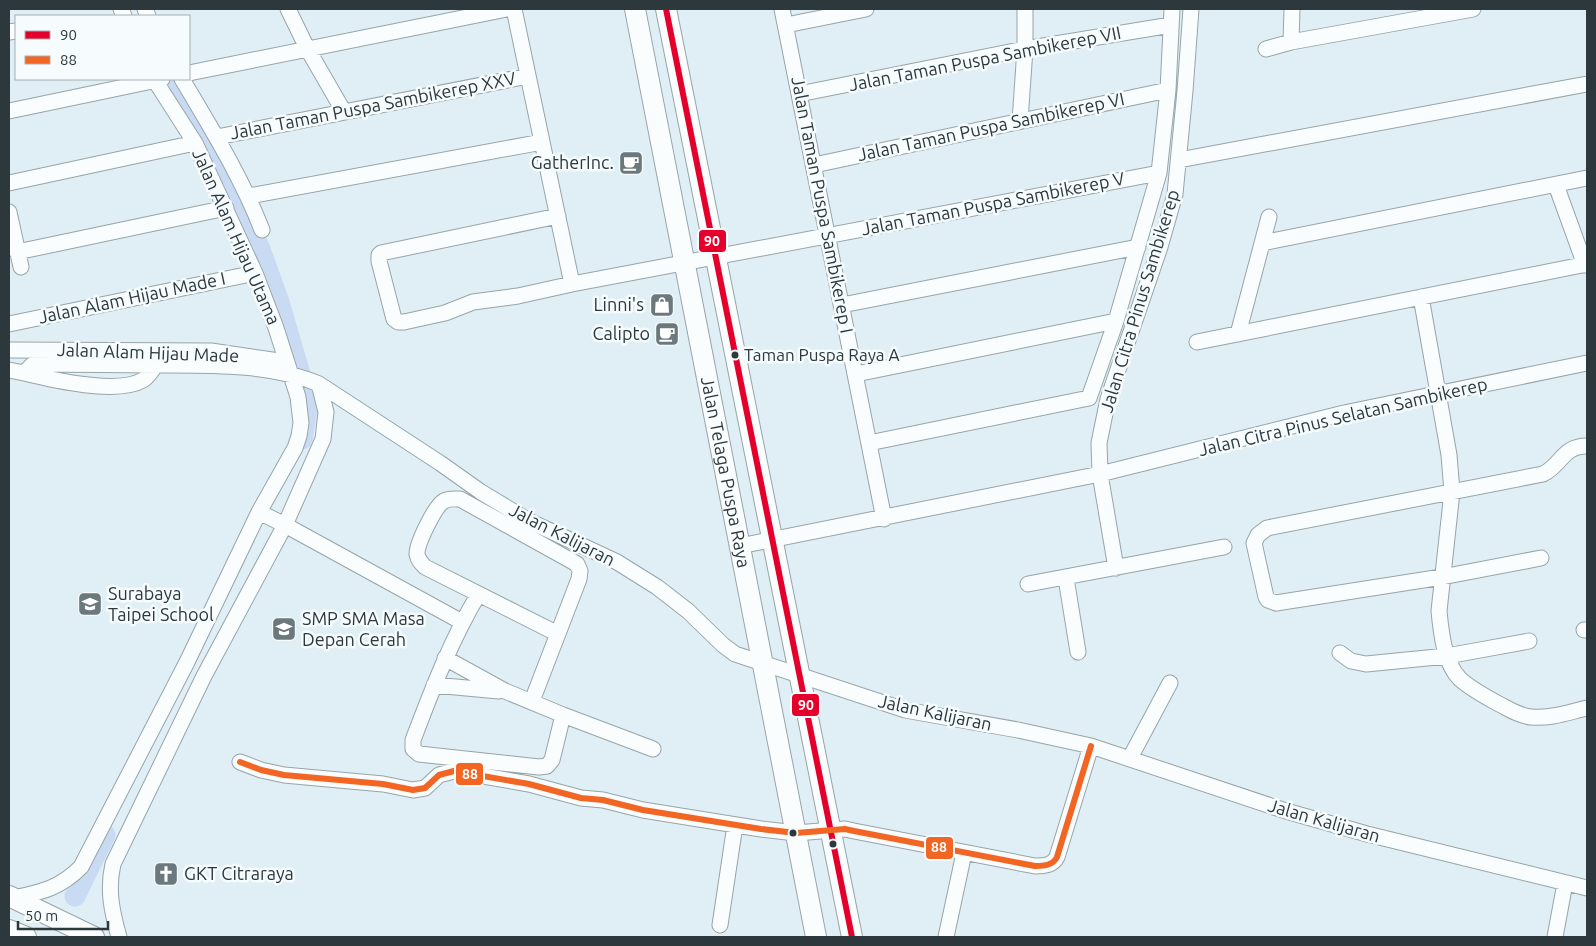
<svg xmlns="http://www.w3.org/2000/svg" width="1596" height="946" font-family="Ubuntu,sans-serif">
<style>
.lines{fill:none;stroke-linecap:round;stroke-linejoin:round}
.river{stroke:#c8dbf3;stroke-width:21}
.street-casing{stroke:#98a4a9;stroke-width:17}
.secondary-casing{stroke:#98a4a9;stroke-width:22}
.street{stroke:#fafdfe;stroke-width:15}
.secondary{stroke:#fafdfe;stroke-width:20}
.bus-1-casing{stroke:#f6fcfe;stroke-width:10}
.bus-2-casing{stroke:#f6fcfe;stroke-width:10}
.bus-1{stroke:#e4002b;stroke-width:6}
.bus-2{stroke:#f26522;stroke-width:6}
.bus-dot{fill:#2d383c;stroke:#f6fcfe;stroke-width:2}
.labels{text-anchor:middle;stroke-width:5;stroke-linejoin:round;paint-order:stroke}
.bus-label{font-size:17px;fill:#2d383c;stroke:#f6fcfe;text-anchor:start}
.street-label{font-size:18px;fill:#2d383c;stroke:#f6fcfe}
.poi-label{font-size:18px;fill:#2d383c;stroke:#f6fcfe;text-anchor:end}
.line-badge{stroke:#f6fcfe;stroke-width:2}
.badge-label{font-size:14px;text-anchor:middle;font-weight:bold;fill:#fff}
</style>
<rect width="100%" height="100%" fill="#dfeff5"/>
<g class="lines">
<!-- river -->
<path class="river" d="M 172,79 L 227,174 L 260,249 L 279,302 L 308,402 L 302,439
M 75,896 L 105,835"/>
<defs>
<path id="street" d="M 121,9 L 124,16
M 145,9 L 148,16
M 288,9 L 307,48 L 344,112
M 514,9 L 572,284
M 782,9 L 884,519
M 786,25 L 866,9
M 9,32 L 16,31
M 1291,42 L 1292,9
M 1266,49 L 1291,42 L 1473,9
M 189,73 L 507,9
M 182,79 C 211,128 241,176 262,230
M 799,94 L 1025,49 L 1171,25
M 9,111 L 162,79
M 1020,121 L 1025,49 L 1025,9
M 217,137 L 528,76
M 1179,160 L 1587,84
M 814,165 L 1168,90
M 9,183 L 195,143
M 1556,185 L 1585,265
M 249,196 L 542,142
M 9,212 L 21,267
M 558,216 L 381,253 L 379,255 L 379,261 L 394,319 L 398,322 L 404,322 L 445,313 L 473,302 L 518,296 L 572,284 L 1159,173
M 1262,243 L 1587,178
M 17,252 L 226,208
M 1421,297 L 1449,455 L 1452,492 L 1439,611 C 1441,632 1444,663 1460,679 C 1471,689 1486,697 1499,704 C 1509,709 1519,716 1531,717 C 1550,719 1569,712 1587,708
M 842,305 L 1138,247
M 9,324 L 255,273
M 1238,334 L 1269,217
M 1197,342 L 1587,264
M 9,350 L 211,351 L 286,362
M 9,370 L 24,373 L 32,365 L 36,364 C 78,364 120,365 162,365 C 211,365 273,364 319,384 L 440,463 L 481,492 L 529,521 L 617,562 L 657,587 L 688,611 L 723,645 L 735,654 L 905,710 L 1018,730 L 1091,746 L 1286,811 L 1367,834 L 1587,888
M 24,373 C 53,380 117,395 143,380 C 149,376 152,370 156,365
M 856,374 L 1116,321
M 869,443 L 1089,398 L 1116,321 L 1159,173 L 1168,90 L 1172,9
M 259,512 L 285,525 L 462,622
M 740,546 L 1100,474 L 1344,413 L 1587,363
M 1541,558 L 1442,577 L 1276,603 L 1268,600 L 1266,597 L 1254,543 L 1258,535 L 1267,528 L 1543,474 C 1562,465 1562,446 1587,446
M 1116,568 L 1100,474 L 1099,443 L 1108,399 L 1160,247 L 1175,194 L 1185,91 L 1191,9
M 1066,578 L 1078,652
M 1028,584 L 1224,547
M 478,595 C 451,640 432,690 413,740 L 413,749 L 419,754 L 539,767 L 547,766 L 552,760 L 563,715
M 1584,630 L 1587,630
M 1340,653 L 1351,661 L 1366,664 L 1447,656 L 1529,641
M 445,658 L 505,691 L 563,715 L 653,749
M 434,685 L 499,691
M 532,701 L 579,579 L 580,571 L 577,564 L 460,499 C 455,499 449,498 444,501 C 435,506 417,543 417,554 C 418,560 421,563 425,567 L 558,634
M 1130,758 L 1170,683
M 240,762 L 261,770 L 284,775 L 383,784 L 413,790 L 425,788 L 439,775 L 454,771 L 529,784 L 581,798 L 603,800 L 643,810 L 761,829 L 796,833 L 845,829 L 854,831 L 1035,866 C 1045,866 1053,865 1057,857 L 1091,746
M 14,898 C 42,892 60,888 81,867 L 187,662 L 259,512 L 295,448 L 299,436 L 301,423 L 298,397 L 276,328 L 255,273 L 195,143 L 154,79
M 720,925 L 735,825
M 119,937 C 112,912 107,890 113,864 L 204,676 L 285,525 L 323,439 L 326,412 L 319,384
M 946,937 L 964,853
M 1555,937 L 1565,883"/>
<g id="secondary">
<path id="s1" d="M 635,9 L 816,937"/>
<path d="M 666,9 L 852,937"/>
<path d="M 9,896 L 94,937"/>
<path d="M 9,930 L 26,937"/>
</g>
</defs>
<!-- street casing -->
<use href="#street" class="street-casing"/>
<!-- secondary casing -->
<use href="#secondary" class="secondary-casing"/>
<!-- street -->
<use href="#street" class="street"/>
<!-- secondary -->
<use href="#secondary" class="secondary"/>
<defs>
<path id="bus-1" d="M 666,9 L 852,937"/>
<path id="bus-2" d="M 240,762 L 261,770 L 284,775 L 383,784 L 413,790 L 425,788 L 439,775 L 454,771 L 529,784 L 581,798 L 603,800 L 643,810 L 761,829 L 796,833 L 845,829 L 854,831 L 1035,866 C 1045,866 1053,865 1057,857 L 1091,746"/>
</defs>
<!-- bus-1 casing -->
<use href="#bus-1" class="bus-1-casing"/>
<!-- bus-2 casing -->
<use href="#bus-2" class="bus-2-casing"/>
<!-- bus-1 -->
<use href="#bus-1" class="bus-1"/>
<!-- bus-2 -->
<use href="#bus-2" class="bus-2"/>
</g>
<!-- icons -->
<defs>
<symbol id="cafe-square" viewBox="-11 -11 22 22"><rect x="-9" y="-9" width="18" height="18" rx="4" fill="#6b787d" stroke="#f6fcfe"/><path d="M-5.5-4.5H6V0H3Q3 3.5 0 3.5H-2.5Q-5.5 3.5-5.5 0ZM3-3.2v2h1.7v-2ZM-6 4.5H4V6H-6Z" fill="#fff"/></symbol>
<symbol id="shop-square" viewBox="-11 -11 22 22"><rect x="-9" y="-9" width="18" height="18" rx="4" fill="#6b787d" stroke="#f6fcfe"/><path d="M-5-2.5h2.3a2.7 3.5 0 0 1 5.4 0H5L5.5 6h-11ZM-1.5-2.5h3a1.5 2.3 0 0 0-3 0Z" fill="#fff"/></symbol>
<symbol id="school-square" viewBox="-11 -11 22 22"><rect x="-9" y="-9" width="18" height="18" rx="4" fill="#6b787d" stroke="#f6fcfe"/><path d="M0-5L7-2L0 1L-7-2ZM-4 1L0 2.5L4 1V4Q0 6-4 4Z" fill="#fff"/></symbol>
<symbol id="church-square" viewBox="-11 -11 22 22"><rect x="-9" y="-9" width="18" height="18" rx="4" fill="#6b787d" stroke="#f6fcfe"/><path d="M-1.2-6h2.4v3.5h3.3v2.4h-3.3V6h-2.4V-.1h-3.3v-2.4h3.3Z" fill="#fff"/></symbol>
</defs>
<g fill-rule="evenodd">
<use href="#cafe-square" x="617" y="149" width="28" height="28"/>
<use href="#shop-square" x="648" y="291" width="28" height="28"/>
<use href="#cafe-square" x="653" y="320" width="28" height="28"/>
<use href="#school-square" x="76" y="590" width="28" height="28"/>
<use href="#school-square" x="270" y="615" width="28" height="28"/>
<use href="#church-square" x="152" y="860" width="28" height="28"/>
</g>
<!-- markers -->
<g class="bus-dot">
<circle cx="735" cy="355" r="4.5"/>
<circle cx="793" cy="833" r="4.5"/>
<circle cx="833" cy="844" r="4.5"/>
</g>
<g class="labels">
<!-- bus labels -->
<g class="bus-label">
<text x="744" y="361">Taman Puspa Raya A</text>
</g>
<!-- street labels -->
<g class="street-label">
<text transform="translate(985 59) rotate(-11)" y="6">Jalan Taman Puspa Sambikerep VII</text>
<text transform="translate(373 106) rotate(-11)" y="6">Jalan Taman Puspa Sambikerep XXV</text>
<text transform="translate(991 127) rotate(-12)" y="6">Jalan Taman Puspa Sambikerep VI</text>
<text transform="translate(993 204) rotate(-11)" y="6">Jalan Taman Puspa Sambikerep V</text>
<text transform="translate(822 205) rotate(79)" y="6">Jalan Taman Puspa Sambikerep I</text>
<text transform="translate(236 237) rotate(66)" y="6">Jalan Alam Hijau Utama</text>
<text transform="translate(132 298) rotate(-12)" y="6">Jalan Alam Hijau Made I</text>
<text transform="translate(1140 301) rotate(-73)" y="6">Jalan Citra Pinus Sambikerep</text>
<text transform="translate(148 353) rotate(2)" y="6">Jalan Alam Hijau Made</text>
<text transform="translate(1343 417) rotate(-13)" y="6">Jalan Citra Pinus Selatan Sambikerep</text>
<text dy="6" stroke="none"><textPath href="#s1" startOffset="472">Jalan Telaga Puspa Raya</textPath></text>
<text transform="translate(562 535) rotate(27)" y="6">Jalan Kalijaran</text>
<text transform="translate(935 713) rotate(12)" y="6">Jalan Kalijaran</text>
<text transform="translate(1324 821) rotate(16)" y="6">Jalan Kalijaran</text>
</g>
<!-- poi labels -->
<g class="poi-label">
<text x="614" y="169">GatherInc.</text>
<text x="644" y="311">Linni's</text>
<text x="650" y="340">Calipto</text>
<text x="108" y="600" text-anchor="start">Surabaya<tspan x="108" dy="21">Taipei School</tspan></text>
<text x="302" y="625" text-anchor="start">SMP SMA Masa<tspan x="302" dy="21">Depan Cerah</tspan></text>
<text x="184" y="880" text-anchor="start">GKT Citraraya</text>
</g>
</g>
<g class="line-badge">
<rect x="698" y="229" width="29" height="24" rx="5" fill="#e4002b"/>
<rect x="791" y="693" width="29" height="24" rx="5" fill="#e4002b"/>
<rect x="455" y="762" width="29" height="24" rx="5" fill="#f26522"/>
<rect x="925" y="836" width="29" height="24" rx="5" fill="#f26522"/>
</g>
<g class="badge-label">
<text x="712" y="246">90</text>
<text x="806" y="710">90</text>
<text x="470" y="779">88</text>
<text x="939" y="852">88</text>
</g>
<!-- border -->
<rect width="1596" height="946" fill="none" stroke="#2d383c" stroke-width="20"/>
<!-- legend -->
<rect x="15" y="15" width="175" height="65" fill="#f6fcfe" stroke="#a6aeb0"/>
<rect x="25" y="31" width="25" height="8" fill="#e4002b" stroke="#a6aeb0"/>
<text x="60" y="40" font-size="15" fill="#2d383c">90</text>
<rect x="25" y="56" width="25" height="8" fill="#f26522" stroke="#a6aeb0"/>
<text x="60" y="65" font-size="15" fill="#2d383c">88</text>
<!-- scale -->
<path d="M18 921v8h90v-8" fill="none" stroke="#2d383c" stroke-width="2.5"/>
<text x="25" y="921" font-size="15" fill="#2d383c" stroke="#f6fcfe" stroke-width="4" paint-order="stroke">50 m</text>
</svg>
